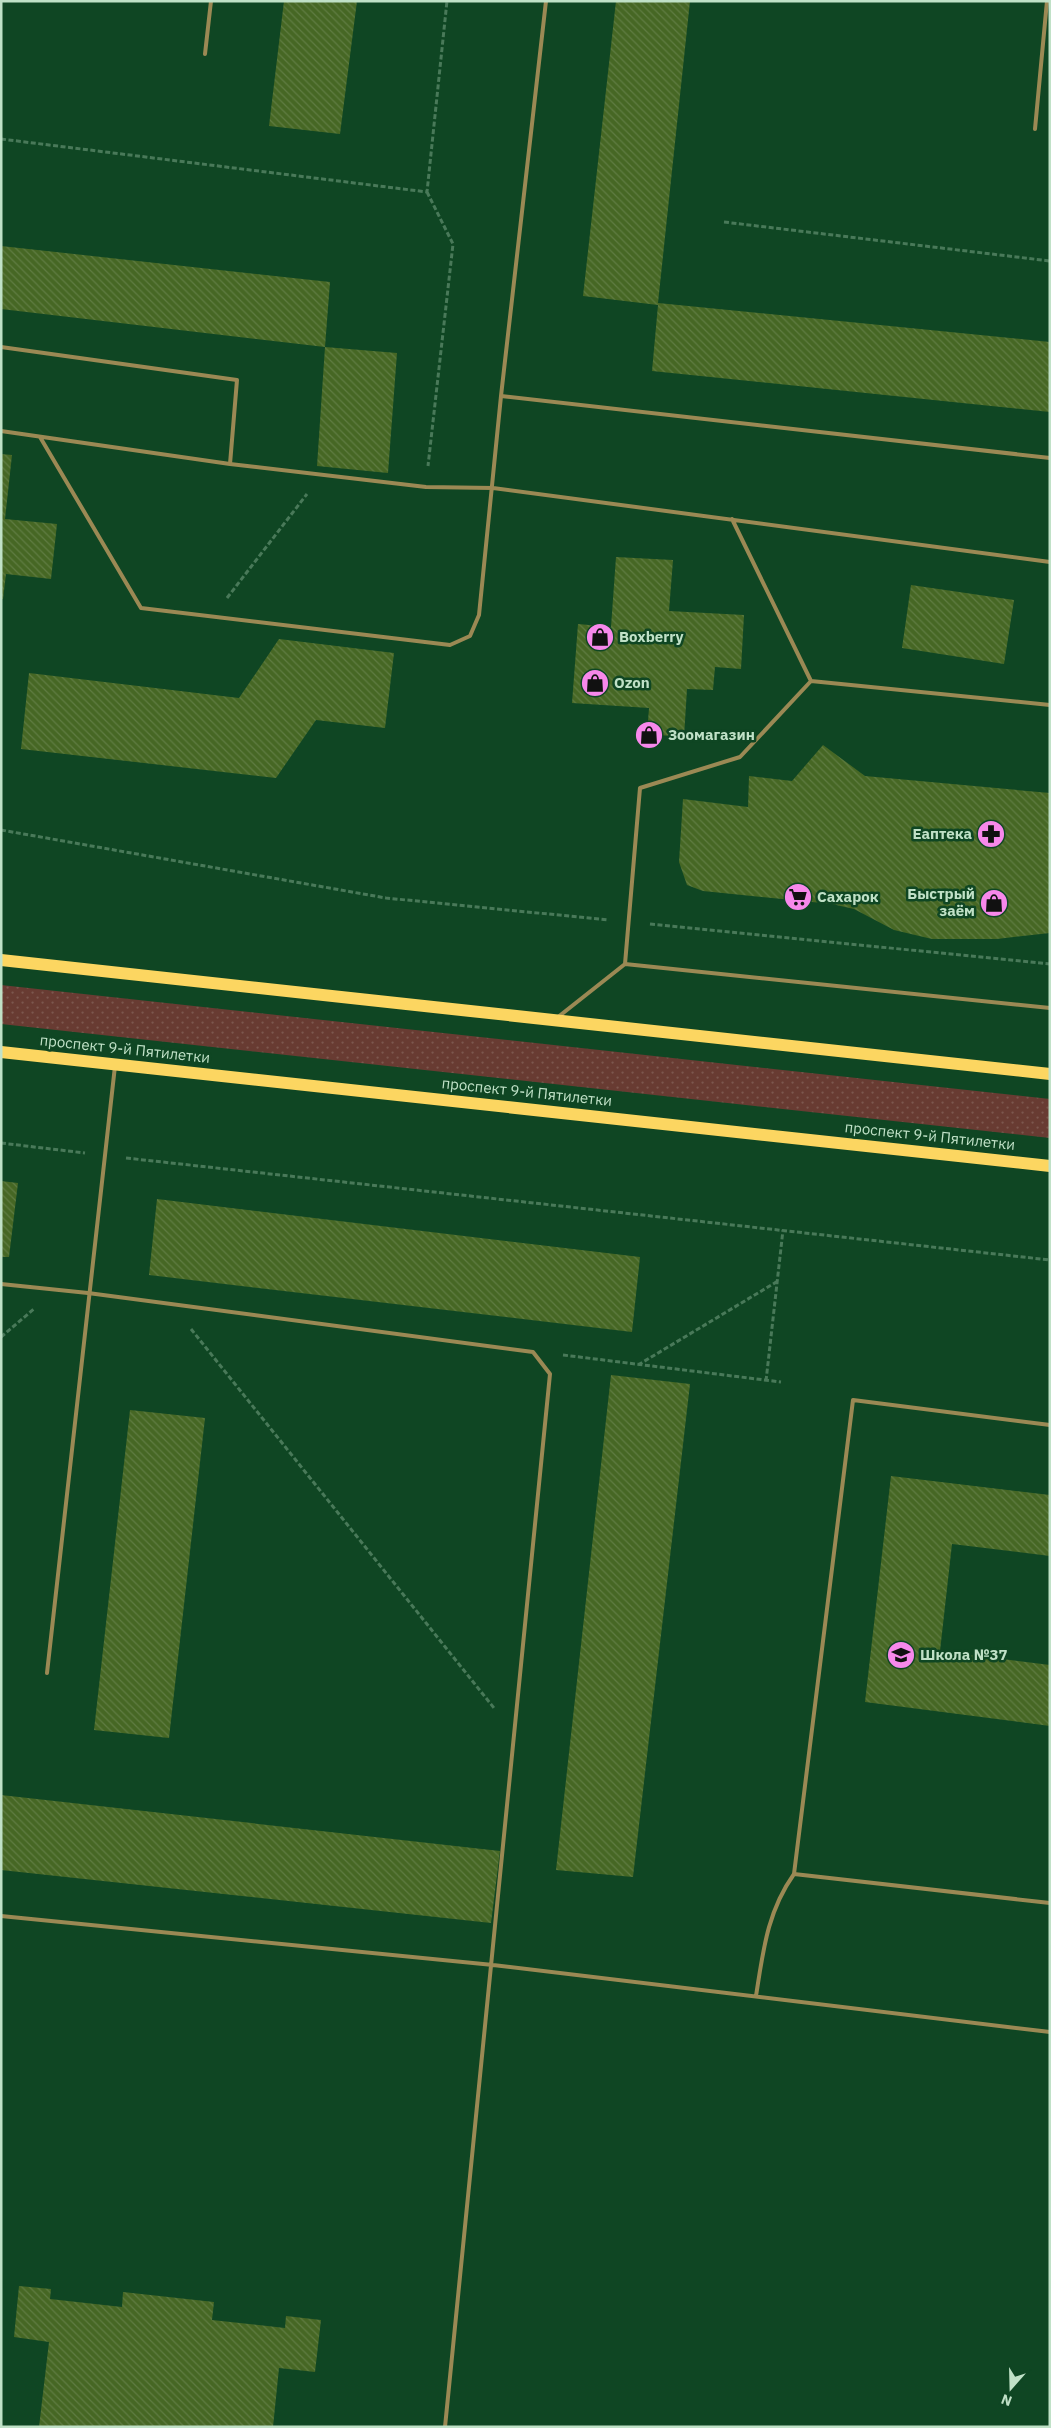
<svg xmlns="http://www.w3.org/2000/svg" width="1051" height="2428" font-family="'IBM Plex Sans',sans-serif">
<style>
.grass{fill:url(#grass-dots)}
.building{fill:url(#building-back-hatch)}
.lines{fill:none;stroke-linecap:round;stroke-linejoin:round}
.path{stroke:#497959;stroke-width:3;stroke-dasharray:5 2.5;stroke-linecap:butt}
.lane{stroke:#9b8954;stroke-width:4}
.primary{stroke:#fcd661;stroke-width:12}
.labels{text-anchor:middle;stroke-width:5;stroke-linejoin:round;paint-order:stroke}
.poi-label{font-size:15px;font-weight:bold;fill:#c0e1c7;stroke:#0f4623;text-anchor:start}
.street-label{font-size:15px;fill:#c0e1c7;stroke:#0f4623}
</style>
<defs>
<pattern id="grass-dots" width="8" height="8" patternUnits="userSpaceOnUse" patternTransform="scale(1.25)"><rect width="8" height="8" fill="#683b32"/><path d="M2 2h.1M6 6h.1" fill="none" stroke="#7c574e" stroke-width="1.8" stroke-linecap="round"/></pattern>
<pattern id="building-back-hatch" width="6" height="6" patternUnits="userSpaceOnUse" patternTransform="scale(1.25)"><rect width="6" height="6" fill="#466724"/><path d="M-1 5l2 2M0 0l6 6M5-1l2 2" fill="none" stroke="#5f7c42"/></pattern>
</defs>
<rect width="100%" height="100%" fill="#0f4623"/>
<!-- grass -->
<path class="grass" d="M 1,985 L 1050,1099 L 1050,1138 L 1,1024 Z"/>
<!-- building -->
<path class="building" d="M 284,1 L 357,1 L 340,134 L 269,126 Z
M 616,1 L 690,1 L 658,303 L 1050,342 L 1050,412 L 652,371 L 658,305 L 583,296 Z
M 1,246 L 330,282 L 325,347 L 1,309 Z
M 325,347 L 397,353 L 388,473 L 317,466 Z
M 1,454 L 12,455 L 5,519 L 57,524 L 51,579 L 6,574 L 3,599 L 1,599 Z
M 616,557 L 673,560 L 669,611 L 744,615 L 741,669 L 715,667 L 713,690 L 687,689 L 684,737 L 647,734 L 649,708 L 572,703 L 578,624 L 611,627 Z
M 911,585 L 1014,600 L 1004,664 L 902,648 Z
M 279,639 L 394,653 L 385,728 L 316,720 L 276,778 L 21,749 L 29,673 L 239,698 Z
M 823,745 L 865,776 L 1050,793 L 1050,933 L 997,939 L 932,939 L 894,930 L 854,909 L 832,904 L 703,891 L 687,885 L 679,862 L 683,799 L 748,807 L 749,776 L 792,781 Z
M 1,1181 L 18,1183 L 9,1257 L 1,1257 Z
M 157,1199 L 640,1257 L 632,1332 L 149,1275 Z
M 611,1375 L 690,1384 L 633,1877 L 556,1870 Z
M 130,1410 L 205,1418 L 169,1738 L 94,1730 Z
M 891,1476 L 1050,1495 L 1050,1556 L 952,1544 L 940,1651 L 1050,1665 L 1050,1726 L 865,1702 Z
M 1,1795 L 500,1851 L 491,1923 L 1,1870 Z
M 19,2286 L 51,2289 L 50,2299 L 122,2307 L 123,2292 L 214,2302 L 212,2320 L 285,2328 L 286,2316 L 321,2320 L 315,2372 L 279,2368 L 273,2427 L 39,2427 L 49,2342 L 14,2337 Z"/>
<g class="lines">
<!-- path -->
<path class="path" d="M 1,139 L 427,192 L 447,1
M 427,192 L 453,244 L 428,466
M 724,222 L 1050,261
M 227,598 L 307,494
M 1,830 L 386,898 L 609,920
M 650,924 L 1050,964
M 1,1143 L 85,1153
M 126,1158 L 1050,1260
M 191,1329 L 494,1708
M 1,1337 L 35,1308
M 563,1355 L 781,1382
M 638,1365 L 778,1281
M 766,1381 L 783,1230"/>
<!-- lane -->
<path class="lane" d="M 205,54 L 211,1
M 1035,129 L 1047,1
M 1,347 L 237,380 L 230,464
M 501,396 L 1050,458
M 1,431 L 230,464 L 426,487 L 493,488 L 1050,562
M 40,437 L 141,608 L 450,645 L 470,636 L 479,615 L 501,396 L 546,1
M 732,519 L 811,681 L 1050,705
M 625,964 L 640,788 L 740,757 L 811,681
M 558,1017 L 625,964 L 1050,1008
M 1,1284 L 88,1293 L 533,1352 L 550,1374 L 445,2427
M 47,1673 L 115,1066
M 794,1874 L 1050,1903
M 1,1916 L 493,1965 L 1050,2032
M 756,1996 C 763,1952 767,1912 794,1874 L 853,1400 L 1050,1425"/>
<!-- primary -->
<path class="primary" d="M 1,960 L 1050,1074
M 1,1052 L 1050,1166"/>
</g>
<!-- icons -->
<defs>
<symbol id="shop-disc" viewBox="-11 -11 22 22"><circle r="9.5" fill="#f788eb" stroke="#0f4623"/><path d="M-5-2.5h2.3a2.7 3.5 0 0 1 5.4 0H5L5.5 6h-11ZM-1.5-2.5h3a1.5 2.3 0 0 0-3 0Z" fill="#111"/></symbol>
<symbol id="pharmacy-disc" viewBox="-11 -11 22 22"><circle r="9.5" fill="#f788eb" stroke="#0f4623"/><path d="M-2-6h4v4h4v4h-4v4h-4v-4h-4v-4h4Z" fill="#111"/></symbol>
<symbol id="supermarket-disc" viewBox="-11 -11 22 22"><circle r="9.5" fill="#f788eb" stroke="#0f4623"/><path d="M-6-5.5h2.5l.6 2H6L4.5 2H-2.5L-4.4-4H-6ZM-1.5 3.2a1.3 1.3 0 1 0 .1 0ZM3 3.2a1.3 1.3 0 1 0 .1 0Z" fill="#111"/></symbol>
<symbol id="school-disc" viewBox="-11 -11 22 22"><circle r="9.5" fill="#f788eb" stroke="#0f4623"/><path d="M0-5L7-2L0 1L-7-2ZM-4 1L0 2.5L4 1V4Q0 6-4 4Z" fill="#111"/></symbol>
</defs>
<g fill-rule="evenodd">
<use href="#shop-disc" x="584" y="621" width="32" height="32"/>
<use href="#shop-disc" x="579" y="667" width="32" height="32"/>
<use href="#shop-disc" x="633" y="719" width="32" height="32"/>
<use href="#pharmacy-disc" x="975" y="818" width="32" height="32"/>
<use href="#supermarket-disc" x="782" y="881" width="32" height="32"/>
<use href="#shop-disc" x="978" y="887" width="32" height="32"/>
<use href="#school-disc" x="885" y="1639" width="32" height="32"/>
</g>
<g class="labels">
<!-- poi labels -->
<g class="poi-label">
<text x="619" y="642">Boxberry</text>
<text x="614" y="688">Ozon</text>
<text x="668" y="740">Зоомагазин</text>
<text x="972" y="839" text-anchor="end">Еаптека</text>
<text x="975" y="899" text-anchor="end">Быстрый<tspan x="975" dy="17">заём</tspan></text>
<text x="817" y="902">Сахарок</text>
<text x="920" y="1660">Школа №37</text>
</g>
<!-- street labels -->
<g class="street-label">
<text transform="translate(125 1049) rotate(6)" y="5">проспект 9-й Пятилетки</text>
<text transform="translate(527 1092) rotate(6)" y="5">проспект 9-й Пятилетки</text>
<text transform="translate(930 1136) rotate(6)" y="5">проспект 9-й Пятилетки</text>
</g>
</g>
<!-- border -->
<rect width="1051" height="2428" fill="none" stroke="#c0e1c7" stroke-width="5"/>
<!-- north arrow -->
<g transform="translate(1011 2388) rotate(200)" stroke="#0f4623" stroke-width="4" paint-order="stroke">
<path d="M0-4L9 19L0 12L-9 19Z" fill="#c0e1c7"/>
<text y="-8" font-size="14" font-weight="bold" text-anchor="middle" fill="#c0e1c7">N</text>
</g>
</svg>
